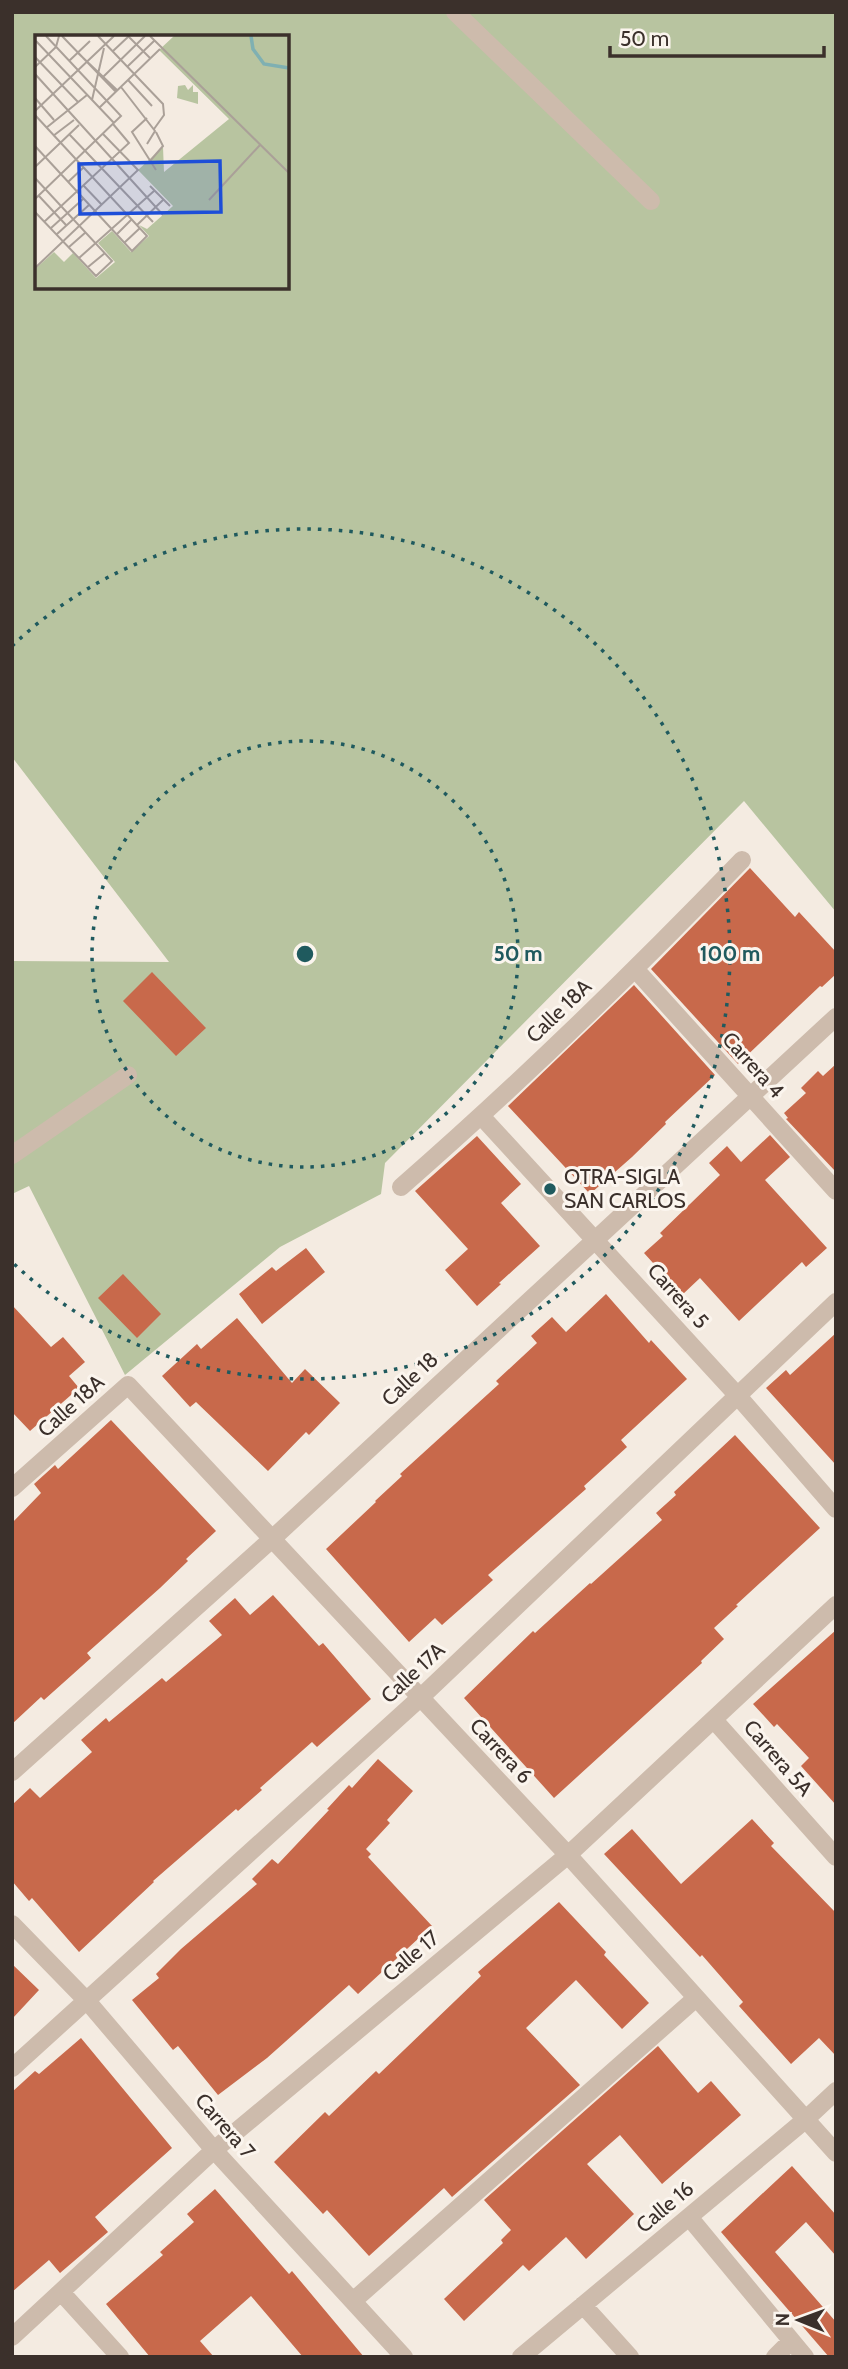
<svg xmlns="http://www.w3.org/2000/svg" width="848" height="2369" font-family="Cabin,sans-serif">
<style>
.green{fill:#b8c4a0;fill-rule:evenodd}
.building{fill:#c8694b}
.lines{fill:none;stroke-linecap:round;stroke-linejoin:round}
.minor{stroke:#cdbbac;stroke-width:18}
.ring{fill:none;stroke:#1f5a5e;stroke-width:3.5;stroke-dasharray:3.5 7}
.poi-dot{fill:#1f5a5e;stroke:#fbf5ee;stroke-width:2.5}
.labels{text-anchor:middle;stroke-width:6;stroke-linejoin:round;paint-order:stroke}
.street-label{font-size:21px;fill:#3b302b;stroke:#fbf5ee}
.poi-label{font-size:21px;fill:#3b302b;stroke:#fbf5ee;text-anchor:start}
.inset-river{fill:none;stroke:#7fb0b2;stroke-width:3.5}
.inset-road{fill:none;stroke:#aaa098;stroke-width:2}
.view{fill:#1d4ed8;fill-opacity:0.15;stroke:#1d4ed8;stroke-width:3.5}
.inset-edge{fill:none;stroke:#3b302b;stroke-width:3.5}
.centre{fill:#1f5a5e;stroke:#fbf5ee;stroke-width:3.5}
.ring-label{font-size:21px;text-anchor:middle;font-weight:bold;fill:#1f5a5e;stroke:#fbf5ee;stroke-width:6;stroke-linejoin:round;paint-order:stroke}
</style>
<rect width="100%" height="100%" fill="#f4ebe1"/>
<!-- green -->
<path class="green" d="M 12,12 L 836,12 L 836,912 L 744,801 L 385,1163 L 381,1194 L 280,1247 L 125,1375 L 29,1186 L 12,1194 L 12,961 L 169,962 L 12,757 ZM 37,37 L 287,37 L 287,287 L 37,287 Z"/>
<!-- building -->
<path class="building" d="M 750,868 L 795,917 L 799,912 L 836,952 L 836,974 L 822,987 L 820,986 L 738,1064 L 651,969 Z
M 152,972 L 206,1028 L 176,1056 L 123,1001 Z
M 634,985 L 715,1075 L 665,1122 L 666,1124 L 632,1157 L 590,1194 L 508,1106 Z
M 836,1064 L 836,1172 L 786,1119 L 788,1118 L 784,1113 L 806,1093 L 801,1088 L 818,1071 L 823,1076 Z
M 770,1135 L 790,1157 L 765,1180 L 827,1248 L 806,1267 L 802,1262 L 739,1321 L 700,1278 L 682,1295 L 644,1253 L 663,1236 L 660,1233 L 720,1175 L 709,1163 L 727,1146 L 741,1162 Z
M 477,1136 L 521,1184 L 501,1203 L 540,1246 L 499,1283 L 501,1284 L 477,1306 L 445,1270 L 468,1249 L 415,1191 Z
M 306,1248 L 325,1272 L 262,1324 L 239,1294 L 272,1267 L 276,1271 Z
M 123,1274 L 161,1314 L 137,1338 L 98,1298 Z
M 606,1294 L 649,1343 L 651,1340 L 687,1379 L 621,1440 L 627,1447 L 584,1486 L 586,1489 L 488,1575 L 493,1580 L 442,1625 L 435,1618 L 409,1642 L 326,1549 L 376,1502 L 375,1501 L 402,1476 L 400,1474 L 499,1384 L 496,1381 L 537,1343 L 531,1336 L 552,1317 L 566,1332 Z
M 12,1305 L 51,1347 L 63,1337 L 85,1362 L 69,1376 L 79,1388 L 30,1431 L 12,1412 Z
M 237,1318 L 292,1383 L 305,1369 L 340,1403 L 309,1435 L 306,1432 L 268,1471 L 196,1402 L 190,1407 L 162,1376 L 197,1344 L 201,1349 Z
M 836,1333 L 836,1465 L 766,1388 L 786,1370 L 790,1375 Z
M 111,1420 L 216,1531 L 186,1559 L 188,1561 L 160,1588 L 87,1653 L 91,1658 L 44,1700 L 41,1697 L 12,1724 L 12,1523 L 41,1493 L 34,1484 L 55,1465 L 58,1469 Z
M 735,1435 L 820,1528 L 736,1605 L 738,1606 L 714,1628 L 724,1639 L 701,1661 L 702,1663 L 554,1798 L 464,1698 L 533,1631 L 535,1633 L 590,1583 L 591,1584 L 662,1520 L 656,1513 L 676,1495 L 674,1492 Z
M 273,1595 L 319,1646 L 323,1643 L 371,1699 L 317,1747 L 312,1742 L 260,1788 L 262,1790 L 238,1811 L 236,1809 L 153,1881 L 154,1882 L 79,1952 L 32,1898 L 29,1901 L 12,1881 L 12,1805 L 30,1788 L 40,1798 L 92,1752 L 81,1740 L 106,1718 L 109,1722 L 162,1678 L 166,1682 L 222,1635 L 209,1621 L 235,1598 L 250,1615 Z
M 836,1630 L 836,1805 L 801,1766 L 809,1758 L 777,1724 L 774,1727 L 753,1704 Z
M 378,1759 L 413,1791 L 387,1820 L 390,1823 L 366,1849 L 371,1854 L 368,1857 L 432,1926 L 358,1994 L 349,1985 L 267,2058 L 218,2095 L 178,2046 L 173,2050 L 132,2000 L 159,1978 L 156,1974 L 181,1949 L 257,1884 L 252,1879 L 272,1859 L 278,1864 L 329,1810 L 327,1809 L 349,1785 L 352,1788 Z
M 752,1819 L 774,1843 L 771,1846 L 836,1913 L 836,2056 L 819,2038 L 791,2064 L 739,2006 L 743,2002 L 702,1955 L 700,1957 L 604,1854 L 632,1829 L 681,1884 Z
M 559,1902 L 606,1952 L 604,1955 L 649,2003 L 622,2029 L 576,1980 L 526,2028 L 580,2085 L 452,2197 L 444,2188 L 369,2256 L 327,2210 L 323,2214 L 274,2162 L 325,2112 L 329,2116 L 376,2071 L 379,2074 L 481,1976 L 478,1972 Z
M 12,1964 L 39,1990 L 12,2019 Z
M 81,2038 L 172,2148 L 95,2217 L 108,2232 L 60,2273 L 49,2260 L 12,2292 L 12,2092 L 35,2071 L 39,2074 Z
M 658,2046 L 698,2093 L 711,2081 L 741,2115 L 662,2184 L 620,2135 L 587,2164 L 634,2214 L 586,2259 L 566,2237 L 529,2271 L 523,2265 L 464,2321 L 444,2299 L 503,2243 L 501,2240 L 511,2230 L 484,2200 Z
M 792,2166 L 836,2215 L 836,2256 L 806,2222 L 775,2252 L 836,2322 L 836,2357 L 829,2357 L 721,2232 Z
M 215,2189 L 289,2274 L 292,2271 L 364,2357 L 303,2357 L 251,2296 L 200,2341 L 214,2357 L 150,2357 L 106,2304 L 163,2255 L 160,2252 L 194,2222 L 187,2214 Z"/>
<g class="lines">
<!-- minor -->
<path class="minor" d="M 455,12 L 651,201
M 636,970 L 836,1191
M 482,1117 L 737,1395 L 836,1509
M 12,1155 L 128,1075
M 401,1187 C 520,1083 632,974 742,860
M 12,1488 L 128,1385 L 568,1855 L 836,2153
M 714,1720 L 836,1857
M 12,1772 L 272,1539 L 836,1017
M 12,1924 L 88,2002 L 214,2150 L 404,2357
M 12,2068 L 420,1698 L 836,1302
M 689,2217 L 805,2357
M 61,2292 L 120,2357
M 353,2301 L 696,1998
M 583,2305 L 630,2357
M 12,2337 L 214,2150 L 568,1855 L 836,1605
M 521,2357 L 805,2120 L 836,2091
M 775,2357 L 791,2341"/>
</g>
<!-- distance rings -->
<g class="ring">
<circle cx="305" cy="954" r="213"/>
<path d="M12 646A425 425 0 1 1 12 1262"/>
</g>
<!-- markers -->
<circle class="poi-dot" cx="550" cy="1189" r="7"/>
<g class="labels">
<!-- street labels -->
<g class="street-label">
<text transform="translate(559 1011) rotate(-44)" y="7">Calle 18A</text>
<text transform="translate(753 1065) rotate(48)" y="7">Carrera 4</text>
<text transform="translate(678 1296) rotate(48)" y="7">Carrera 5</text>
<text transform="translate(410 1379) rotate(-43)" y="7">Calle 18</text>
<text transform="translate(71 1406) rotate(-42)" y="7">Calle 18A</text>
<text transform="translate(413 1673) rotate(-43)" y="7">Calle 17A</text>
<text transform="translate(501 1751) rotate(47)" y="7">Carrera 6</text>
<text transform="translate(778 1758) rotate(49)" y="7">Carrera 5A</text>
<text transform="translate(411 1956) rotate(-40)" y="7">Calle 17</text>
<text transform="translate(225 2126) rotate(49)" y="7">Carrera 7</text>
<text transform="translate(665 2207) rotate(-40)" y="7">Calle 16</text>
</g>
<!-- poi labels -->
<g class="poi-label">
<text x="564" y="1184">OTRA-SIGLA<tspan x="564" dy="24">SAN CARLOS</tspan></text>
</g>
</g>
<!-- overview -->
<g transform="translate(35 35)">
<rect width="254" height="254" fill="#f4ebe1"/>
<path d="M 139,1 L 254,1 L 254,253 L 0,253 L 0,234 L 19,217 L 29,227 L 38,218 L 61,243 L 80,227 L 63,208 L 77,196 L 96,217 L 114,201 L 104,190 L 112,194 L 138,171 L 103,135 L 128,112 L 129,137 L 194,84 L 124,15 ZM 150,50 L 153,55 L 158,50 L 158,57 L 163,57 L 163,69 L 142,63 L 143,51 Z" fill="#b8c4a0"/>
<path class="inset-river" d="M 216,1 L 218,14 L 229,29 L 254,33"/>
<path class="inset-road" d="M 27,1 L 81,57M 63,1 L 128,69 L 129,80 L 119,94M 93,1 L 116,24M 115,1 L 254,138M 1,6 L 79,88M 78,16 L 94,1M 43,18 L 82,55M 0,22 L 43,67M 34,26 L 55,6M 93,31 L 119,6M 0,32 L 21,12 L 24,1M 0,39 L 128,180M 68,42 L 110,1M 93,45 L 117,71M 86,52 L 120,96 L 112,109M 0,63 L 19,85M 57,65 L 69,13M 64,73 L 125,14M 0,76 L 79,1M 0,80 L 112,201 L 97,216 L 0,111M 112,83 L 97,97 L 121,135M 11,93 L 52,60M 34,99 L 118,187M 18,101 L 39,85M 115,126 L 128,111 L 121,97M 0,132 L 44,90M 0,143 L 77,226 L 61,241 L 0,177M 33,147 L 49,132M 48,150 L 67,170M 115,151 L 135,171M 4,161 L 31,190M 0,164 L 86,81 L 11,1M 174,165 L 225,110M 9,187 L 94,108 L 78,89M 102,190 L 128,165M 16,193 L 48,164M 22,199 L 54,170M 81,200 L 97,184M 89,208 L 105,193M 34,212 L 51,197M 44,223 L 119,156M 53,232 L 70,218M 0,233 L 103,135 L 68,99"/>
<path class="view" d="M 185,126 L 186,177 L 45,179 L 44,129 Z"/>
<rect width="254" height="254" class="inset-edge"/>
</g>
<circle cx="305" cy="954" r="10" class="centre"/>
<g class="ring-label">
<text x="518" y="961">50 m</text>
<text x="730" y="961">100 m</text>
</g>
<!-- border -->
<rect width="848" height="2369" fill="none" stroke="#3b302b" stroke-width="28"/>
<!-- north arrow -->
<g transform="translate(799 2320) rotate(271)" stroke="#fbf5ee" stroke-width="5" paint-order="stroke">
<path d="M0-5L12 26L0 18L-12 26Z" fill="#3b302b"/>
<text y="-10" font-size="19" font-weight="bold" text-anchor="middle" fill="#3b302b">N</text>
</g>
<!-- scale -->
<path d="M610 46v10h214v-10" fill="none" stroke="#3b302b" stroke-width="3.5"/>
<text x="620" y="46" font-size="21" fill="#3b302b" stroke="#fbf5ee" stroke-width="5" paint-order="stroke">50 m</text>
</svg>
